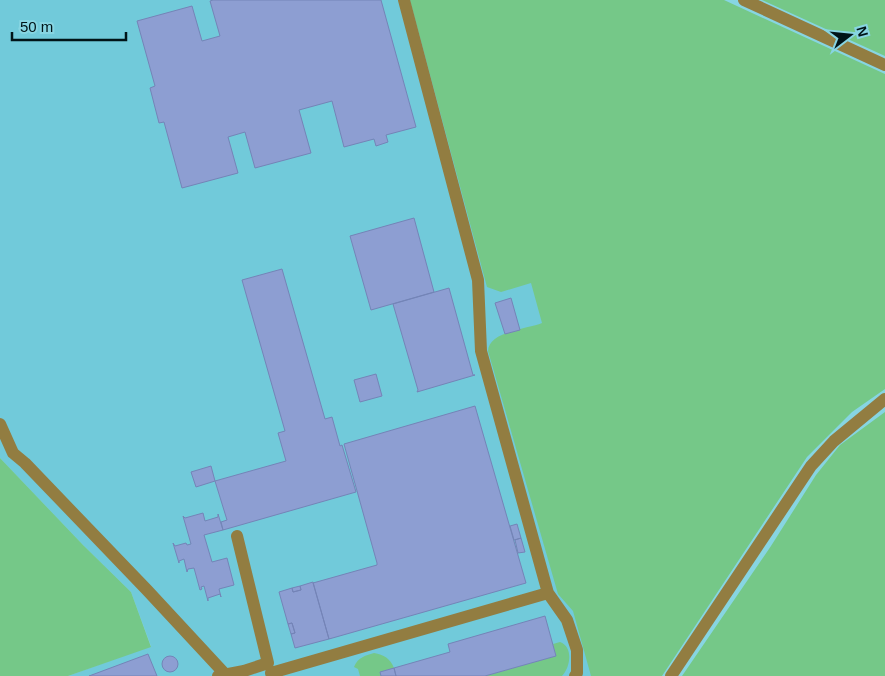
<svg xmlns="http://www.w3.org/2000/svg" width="885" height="676" font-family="Helvetica,sans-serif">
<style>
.built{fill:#71cada}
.green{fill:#75c888}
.building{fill:#8d9ed2;stroke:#7484b7}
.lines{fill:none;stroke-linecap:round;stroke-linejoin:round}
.minor{stroke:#927d41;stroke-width:12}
</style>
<rect width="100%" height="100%" fill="#87d5e2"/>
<!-- built -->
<path class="built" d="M 0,0 L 414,0 L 535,273 L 605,676 L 68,676 L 151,646 L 131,592 L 83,545 L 0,458 Z"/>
<!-- green -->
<path class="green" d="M 410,0 L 724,0 L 885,74 L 885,389 L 852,412 L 807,457 L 662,676 L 591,676 L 573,611 L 558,594 L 488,351 C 489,331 528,329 542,323 L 531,283 L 501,292 L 487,287 Z
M 762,0 L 885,0 L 885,56 Z
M 885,412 L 885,676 L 682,676 L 771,546 L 816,475 L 840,445 Z
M 0,458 L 83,545 L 131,592 L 151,647 L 68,676 L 0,676 Z
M 560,642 C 574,647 570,668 562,676 L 485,676 L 556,656 L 553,644 Z
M 374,653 C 384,655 390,658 394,668 L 380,672 L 381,676 L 360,676 L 358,669 L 354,667 C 358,657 365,656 374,653 Z"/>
<!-- building -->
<path class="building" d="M 213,0 L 381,0 L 416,127 L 386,135 L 388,142 L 376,146 L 374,139 L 344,147 L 332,101 L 299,110 L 311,153 L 255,168 L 245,132 L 228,137 L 238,173 L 182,188 L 164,122 L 159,123 L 150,88 L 155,86 L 137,21 L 192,6 L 202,41 L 220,36 L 210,1 Z
M 414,218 L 434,292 L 371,310 L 350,236 Z
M 282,269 L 325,419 L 332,417 L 340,446 L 342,445 L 356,492 L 223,530 L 221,522 L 227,520 L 215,481 L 286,461 L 278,433 L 285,431 L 242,280 Z
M 449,288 L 473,375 L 475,375 L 417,392 L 418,390 L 393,304 Z
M 511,298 L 520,330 L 505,334 L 495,303 Z
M 376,374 L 382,396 L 360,402 L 354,380 Z
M 475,406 L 526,583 L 329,639 L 313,583 L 377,565 L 377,563 L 344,444 Z
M 211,466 L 215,481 L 196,487 L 191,472 Z
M 203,513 L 205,521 L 218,517 L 218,514 L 223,530 L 204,535 L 212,562 L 227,558 L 234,585 L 219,589 L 221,597 L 220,594 L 208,598 L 208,601 L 204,586 L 201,587 L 202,589 L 200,590 L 194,568 L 188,569 L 187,572 L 184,559 L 179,561 L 179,563 L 173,543 L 175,546 L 186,543 L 187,545 L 191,544 L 183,516 L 185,518 Z
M 517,524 L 521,538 L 514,540 L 510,526 Z
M 521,538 L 525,552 L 518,553 L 515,540 Z
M 313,582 L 329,639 L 295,648 L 291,634 L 295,633 L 292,623 L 288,624 L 279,592 L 292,588 L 293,592 L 301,590 L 300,586 Z
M 300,586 L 301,590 L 293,592 L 292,588 Z
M 545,616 L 556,656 L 485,676 L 396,676 L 394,668 L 450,652 L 448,644 Z
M 292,623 L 295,633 L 291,634 L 288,624 Z
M 148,654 L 157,676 L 89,676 Z
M162 664a8 8 0 1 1 16 0a8 8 0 1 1-16 0Z
M 394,668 L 396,676 L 381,676 L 380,672 Z"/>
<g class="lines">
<!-- minor -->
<path class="minor" d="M 404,0 L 478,280 L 481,351 L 548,593 L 567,620 L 577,650 L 577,673 L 575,676
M 744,0 L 885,65
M 0,424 L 13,453 L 25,463 L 147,590 L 225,674
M 271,673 L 548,593
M 218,676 L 244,671 L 268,663 L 237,536
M 671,676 L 811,466 L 834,441 L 885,399"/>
</g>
<!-- north arrow -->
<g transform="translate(850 35) rotate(74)" stroke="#87d5e2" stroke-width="4" paint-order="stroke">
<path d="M0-4L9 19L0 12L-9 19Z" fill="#001418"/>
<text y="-8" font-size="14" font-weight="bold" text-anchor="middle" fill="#001418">N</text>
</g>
<!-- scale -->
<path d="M12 32v8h114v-8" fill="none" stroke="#001418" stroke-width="2.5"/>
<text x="20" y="32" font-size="15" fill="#001418" stroke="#87d5e2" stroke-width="4" paint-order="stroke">50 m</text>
</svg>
